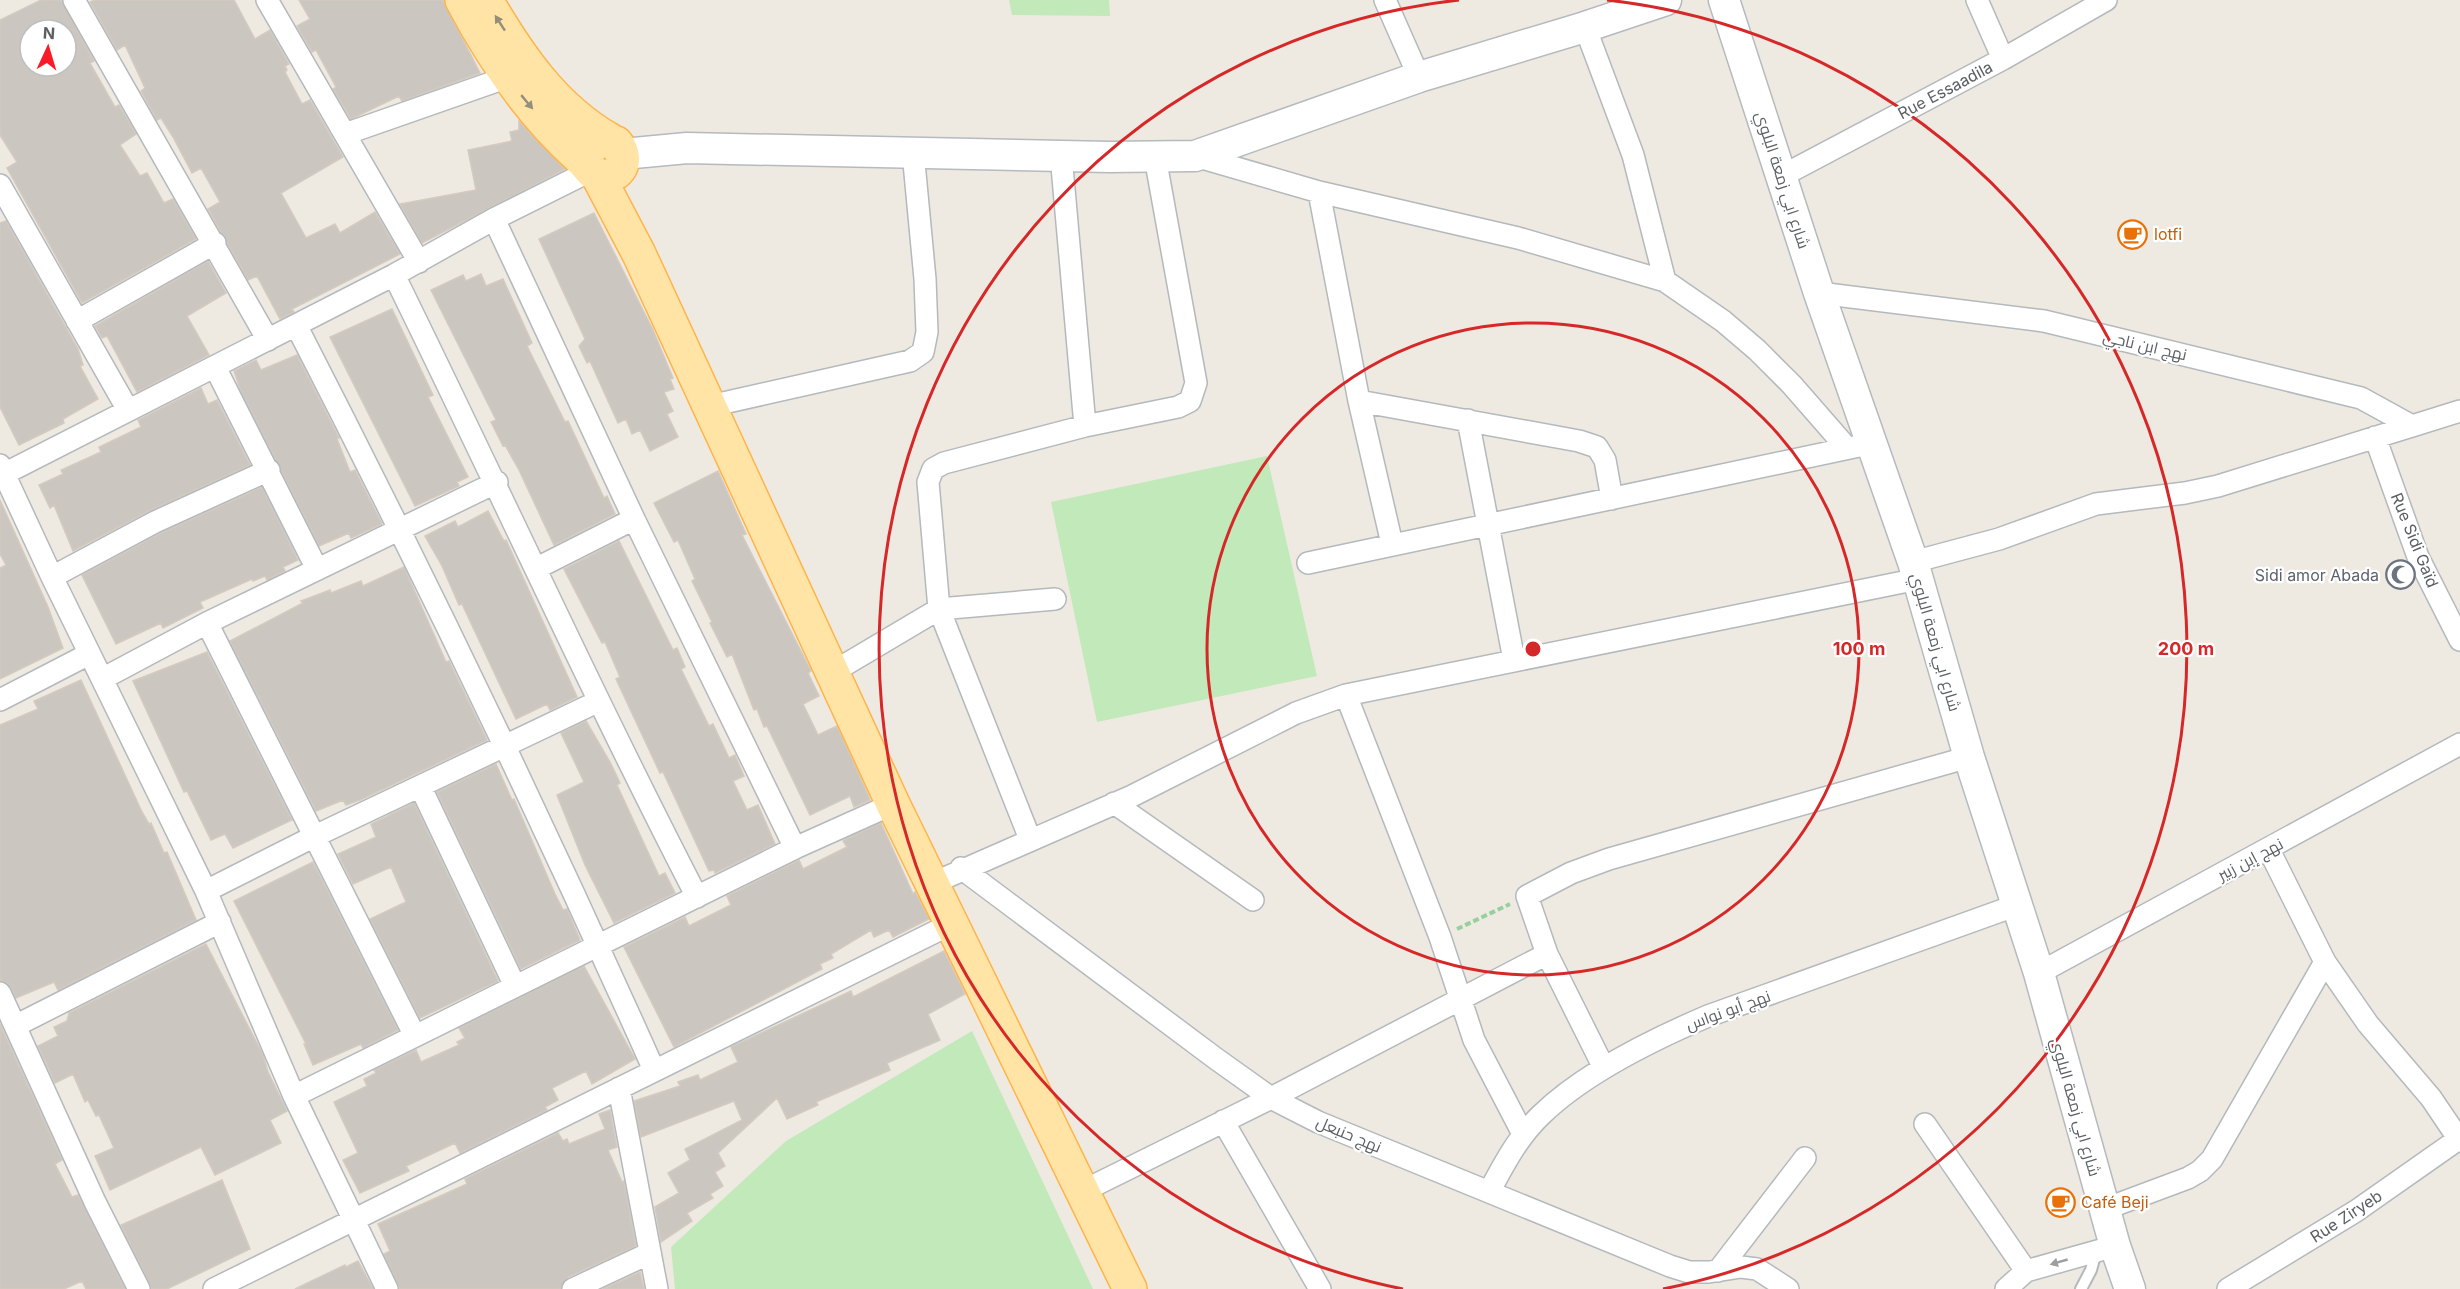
<svg xmlns="http://www.w3.org/2000/svg" width="2460" height="1289" font-family="Inter,Cairo,sans-serif">
<style>
.green{fill:#c1e9ba}
.building{fill:#cbc7c0;stroke:#d4cabf;stroke-width:1.5;fill-rule:evenodd}
.lines{fill:none;stroke-linecap:round;stroke-linejoin:round}
.lane-casing{stroke:#b4b9bd;stroke-width:14}
.street-casing{stroke:#b4b9bd;stroke-width:24}
.secondary-casing{stroke:#b5babf;stroke-width:33}
.primary-casing{stroke:#ffb449;stroke-width:36}
.path{stroke:#95d09e;stroke-width:4;stroke-dasharray:6 3;stroke-linecap:butt}
.lane{stroke:#fff;stroke-width:10}
.street{stroke:#fff;stroke-width:21}
.secondary{stroke:#fff;stroke-width:30}
.primary{stroke:#ffe4a5;stroke-width:33}
.oneway{fill:#948e7b}
.oneway2{fill:#9c9fa2}
.ring{fill:none;stroke:#d62828;stroke-width:3}
.labels{text-anchor:middle;stroke-width:4.5;stroke-linejoin:round;paint-order:stroke}
.street-label{font-size:16px;fill:#5a5f64;stroke:#fff}
.food-label{font-size:16px;fill:#c56008;stroke:#fff;text-anchor:start}
.worship-label{font-size:16px;fill:#5b616d;stroke:#fff;text-anchor:end}
.centre{fill:#d62828;stroke:#fff;stroke-width:3}
.ring-label{font-size:18px;text-anchor:middle;font-weight:bold;fill:#d62828;stroke:#fff;stroke-width:4.5;stroke-linejoin:round;paint-order:stroke}
</style>
<rect width="100%" height="100%" fill="#eeeae1"/>
<!-- green -->
<path class="green" d="M 1009,0 L 1109,0 L 1110,16 L 1012,15 Z
M 1267,456 L 1317,676 L 1097,722 L 1051,502 Z
M 972,1031 L 1093,1289 L 675,1289 L 671,1247 L 786,1141 Z"/>
<!-- building -->
<path class="building" d="M 41,0 L 61,0 L 94,61 L 90,63 L 115,107 L 119,105 L 136,134 L 120,145 L 140,176 L 147,173 L 164,203 L 173,199 L 196,239 L 82,303 L 7,168 L 17,162 L 0,135 L 0,20 ZM 30,30 L 66,30 L 66,66 L 30,66 Z
M 95,0 L 234,0 L 255,39 L 270,30 L 289,64 L 285,66 L 287,70 L 285,72 L 302,104 L 310,100 L 343,157 L 281,193 L 306,238 L 335,224 L 340,233 L 375,212 L 400,254 L 292,309 L 294,312 L 280,319 L 257,276 L 248,280 L 208,209 L 220,202 L 201,168 L 192,173 L 173,137 L 161,118 L 157,120 L 141,91 L 145,88 L 125,45 L 117,50 L 90,2 Z
M 299,0 L 443,0 L 480,73 L 402,101 L 399,96 L 351,119 L 333,89 L 336,87 L 316,50 L 312,52 L 297,26 L 310,19 Z
M 519,121 L 565,169 L 422,243 L 400,204 L 476,190 L 468,150 L 512,141 L 510,132 L 519,130 Z
M 594,213 L 653,330 L 673,378 L 670,379 L 674,389 L 664,392 L 673,411 L 667,414 L 678,437 L 650,451 L 640,430 L 632,434 L 626,419 L 618,423 L 590,361 L 587,363 L 579,346 L 585,339 L 539,239 Z
M 6,221 L 78,349 L 83,365 L 80,366 L 98,399 L 63,419 L 64,423 L 19,445 L 0,407 L 0,223 Z
M 208,261 L 226,293 L 187,316 L 209,355 L 137,392 L 107,336 L 102,338 L 95,326 Z
M 481,274 L 486,286 L 503,279 L 532,343 L 527,346 L 565,422 L 568,421 L 604,498 L 607,496 L 615,514 L 554,545 L 519,470 L 505,445 L 503,446 L 491,422 L 496,420 L 431,290 L 463,275 L 466,281 Z
M 392,309 L 433,395 L 428,397 L 468,477 L 457,482 L 459,486 L 415,506 L 330,337 Z
M 297,355 L 339,438 L 337,439 L 350,472 L 355,470 L 382,524 L 351,538 L 349,533 L 319,546 L 240,389 L 234,371 L 256,360 L 261,370 Z
M 201,388 L 208,404 L 217,400 L 250,465 L 149,511 L 73,551 L 54,505 L 50,508 L 39,485 L 63,474 L 61,470 L 101,452 L 99,447 L 141,427 L 138,420 Z
M 718,471 L 746,534 L 742,535 L 811,671 L 808,673 L 819,696 L 803,704 L 818,735 L 837,726 L 869,797 L 870,800 L 854,807 L 850,796 L 810,815 L 767,726 L 764,727 L 757,709 L 754,710 L 732,654 L 727,657 L 710,623 L 712,622 L 692,581 L 695,579 L 678,540 L 674,542 L 654,503 Z
M 262,487 L 298,560 L 283,567 L 285,571 L 267,580 L 265,576 L 253,581 L 252,579 L 200,602 L 203,608 L 163,628 L 161,623 L 116,644 L 82,575 L 161,533 Z
M 0,500 L 48,607 L 63,648 L 0,679 L 0,568 L 6,565 L 0,554 Z
M 488,511 L 504,541 L 506,540 L 577,697 L 550,710 L 547,704 L 516,719 L 462,604 L 459,605 L 442,566 L 425,536 L 455,521 L 458,527 Z
M 619,541 L 673,650 L 677,648 L 685,667 L 681,669 L 709,726 L 713,724 L 729,758 L 735,755 L 744,776 L 733,781 L 747,810 L 758,805 L 775,844 L 715,873 L 714,870 L 709,871 L 663,772 L 660,773 L 616,679 L 620,677 L 605,642 L 602,643 L 564,569 Z
M 404,567 L 446,662 L 449,661 L 487,740 L 360,800 L 346,805 L 343,800 L 316,811 L 230,641 L 303,603 L 301,601 L 330,590 L 331,593 L 361,581 L 363,586 Z
M 207,652 L 292,820 L 233,848 L 225,834 L 211,840 L 187,791 L 184,792 L 133,681 Z
M 81,680 L 142,812 L 149,824 L 151,823 L 164,853 L 167,852 L 196,920 L 58,990 L 54,982 L 16,998 L 8,983 L 0,980 L 0,725 L 38,709 L 34,701 Z
M 586,721 L 610,762 L 620,783 L 617,785 L 659,876 L 665,873 L 675,893 L 614,923 L 585,865 L 557,795 L 584,782 L 561,733 Z
M 496,764 L 512,800 L 514,799 L 555,894 L 563,910 L 567,909 L 580,940 L 521,969 L 437,792 Z
M 414,803 L 498,981 L 420,1018 L 370,919 L 406,902 L 391,867 L 353,884 L 338,854 L 376,837 L 371,824 Z
M 881,823 L 913,894 L 915,892 L 929,919 L 893,937 L 889,930 L 874,937 L 871,930 L 831,954 L 833,958 L 820,964 L 822,969 L 674,1047 L 624,947 L 685,917 L 689,926 L 731,905 L 727,896 L 799,860 L 803,869 L 847,847 L 843,841 L 846,839 Z
M 313,862 L 398,1030 L 363,1048 L 361,1044 L 313,1065 L 304,1044 L 306,1044 L 234,901 Z
M 206,944 L 263,1055 L 268,1072 L 287,1111 L 270,1120 L 281,1143 L 215,1175 L 201,1147 L 110,1190 L 95,1156 L 114,1148 L 99,1115 L 96,1116 L 88,1100 L 85,1102 L 73,1074 L 55,1083 L 38,1046 L 58,1036 L 54,1027 L 67,1021 L 69,1013 Z
M 944,951 L 965,994 L 928,1014 L 940,1040 L 887,1063 L 890,1070 L 816,1102 L 818,1105 L 787,1119 L 777,1098 L 718,1153 L 725,1166 L 715,1172 L 723,1186 L 710,1194 L 713,1198 L 687,1213 L 692,1221 L 661,1242 L 655,1207 L 679,1193 L 668,1173 L 690,1160 L 685,1149 L 742,1120 L 734,1101 L 641,1137 L 634,1101 L 680,1086 L 678,1082 L 698,1075 L 700,1080 L 738,1062 L 731,1047 L 851,991 L 853,997 Z
M 584,966 L 635,1059 L 592,1084 L 586,1071 L 552,1088 L 558,1100 L 545,1107 L 547,1110 L 460,1153 L 455,1143 L 406,1166 L 409,1171 L 360,1193 L 343,1160 L 358,1153 L 334,1102 L 367,1086 L 364,1079 L 376,1073 L 374,1070 L 416,1050 L 421,1062 L 459,1045 L 457,1042 L 465,1038 L 459,1028 Z
M 0,1024 L 62,1160 L 55,1164 L 72,1197 L 78,1195 L 125,1289 L 86,1289 L 82,1281 L 64,1289 L 0,1289 Z
M 610,1110 L 617,1147 L 608,1150 L 622,1182 L 624,1181 L 636,1246 L 568,1277 L 560,1289 L 400,1289 L 384,1254 L 390,1251 L 378,1224 L 467,1184 L 465,1179 L 558,1133 L 563,1141 L 567,1139 L 569,1144 L 605,1129 L 599,1114 Z
M 222,1180 L 250,1249 L 167,1289 L 152,1289 L 121,1225 Z
M 358,1261 L 373,1289 L 295,1289 L 345,1265 L 346,1267 Z
M 640,1272 L 644,1289 L 603,1289 Z"/>
<g class="lines">
<defs>
<path id="lane" d="M 2081,1289 L 2091,1270 L 2096,1252"/>
<path id="street" d="M 74,0 L 268,340
M 267,0 L 419,262
M 1385,0 L 1419,77
M 1977,0 L 2003,59
M 1585,27 L 1633,155 L 1665,281
M 345,134 L 508,77
M 1061,155 L 1085,426
M 1195,156 L 1319,192 L 1518,238 L 1665,281 L 1723,321 L 1757,350 L 1792,385 L 1847,448
M 1782,176 L 2003,59 L 2106,0
M 0,185 L 128,410
M 1319,192 L 1359,401 L 1392,544
M 494,219 L 634,519 L 795,848
M 394,275 C 496,482 591,692 697,897
M 1819,293 L 2044,321 L 2361,398 L 2412,426 L 2460,411
M 77,321 L 215,243
M 296,325 C 422,570 542,819 654,1070
M 215,367 L 317,569
M 1359,401 L 1579,441 L 1597,447 L 1605,460 L 1612,499
M 710,406 L 910,361 L 923,352 L 927,332 L 925,279 L 913,152
M 1468,420 L 1514,660
M 2375,437 L 2418,557 L 2460,640
M 0,465 L 52,577 L 206,891 L 294,1096 L 387,1289
M 0,476 L 394,275 L 494,219 L 590,171
M 1913,562 L 1999,539 L 2096,504 L 2185,493 L 2218,486 L 2412,426
M 1308,563 L 1859,446
M 537,568 L 634,519
M 52,577 L 155,522 L 269,470
M 207,623 L 415,1036
M 833,672 L 939,609 L 1055,599
M 102,679 L 207,623 L 497,482
M 1346,695 L 1440,937 L 1474,1040 L 1523,1134
M 0,700 L 89,654
M 421,788 L 515,986
M 1114,803 L 1253,900
M 1030,839 L 939,609 L 928,482 L 933,469 L 944,463 L 1085,426 L 1178,407 L 1190,401 L 1196,383 L 1155,157
M 2269,850 L 2325,962 L 2368,1024 L 2431,1098 L 2460,1141
M 961,868 L 1215,1058 L 1271,1098 L 1318,1122 L 1670,1266 L 1689,1272 L 1709,1272 L 1741,1267 L 1757,1269 L 1788,1289
M 931,884 L 1132,796 L 1296,713 L 1346,695 L 1918,579
M 206,891 L 313,837 L 599,701
M 2039,973 L 2460,744
M 0,993 L 95,1202 L 139,1289
M 15,1026 L 220,922
M 1604,1068 L 1547,954 L 1527,896 L 1571,873 L 1609,859 L 1969,757
M 619,1088 L 657,1289
M 294,1096 L 795,848 L 893,804
M 1223,1121 L 1320,1289
M 1925,1124 L 2026,1271
M 1081,1192 L 1271,1098 L 1547,954
M 1489,1192 C 1504,1164 1518,1137 1541,1115 C 1583,1074 1654,1039 1708,1016 L 2017,905
M 2105,1209 L 2188,1178 L 2200,1171 L 2212,1159 L 2325,962
M 1718,1271 L 1805,1158
M 214,1289 L 951,924
M 573,1289 L 650,1253
M 2006,1289 L 2026,1271 L 2115,1246
M 2228,1289 L 2356,1211 L 2460,1138"/>
<path id="secondary" d="M 1724,0 L 1819,293 L 1913,562 L 1969,757 L 2039,973 L 2115,1246 L 2130,1289
M 623,154 L 687,148 L 1109,157 L 1195,156 L 1419,77 L 1585,27 L 1666,0"/>
<path id="primary" d="M 462,0 C 493,59 530,113 580,158 C 589,166 590,174 604,177 C 623,175 628,157 616,143 L 599,140 L 589,146 L 586,162
M 486,0 C 518,55 554,108 610,140
M 598,176 L 639,254 L 893,804 L 1130,1289"/>
</defs>
<!-- lane casing -->
<use href="#lane" class="lane-casing"/>
<!-- street casing -->
<use href="#street" class="street-casing"/>
<!-- secondary casing -->
<use href="#secondary" class="secondary-casing"/>
<!-- primary casing -->
<use href="#primary" class="primary-casing"/>
<!-- path -->
<path class="path" d="M 1457,929 L 1510,904"/>
<!-- lane -->
<use href="#lane" class="lane"/>
<!-- street -->
<use href="#street" class="street"/>
<!-- secondary -->
<use href="#secondary" class="secondary"/>
<!-- primary -->
<use href="#primary" class="primary"/>
</g>
<!-- one-way arrows -->
<defs><path id="oneway-solid" d="M-6-.8H1V-3.2L6.5 0L1 3.2V.8H-6Z" transform="scale(1.5)"/></defs>
<g class="oneway">
<use href="#oneway-solid" transform="translate(500 23) rotate(-123)"/>
<use href="#oneway-solid" transform="translate(527 102) rotate(50)"/>
</g>
<use class="oneway2" href="#oneway-solid" transform="translate(2059 1262) rotate(164)"/>
<!-- distance rings -->
<g class="ring">
<circle cx="1533" cy="649" r="326"/>
<path d="M1403 1289A653 653 0 0 1 1459 0M1607 0A653 653 0 0 1 1663 1289"/>
</g>
<!-- icons -->
<defs>
<symbol id="cafe-ring" viewBox="-11 -11 22 22"><circle r="9.5" fill="#fff" stroke="#e8710a" stroke-width="1.5"/><path d="M-5.5-4.5H6V0H3Q3 3.5 0 3.5H-2.5Q-5.5 3.5-5.5 0ZM3-3.2v2h1.7v-2ZM-6 4.5H4V6H-6Z" fill="#e8710a"/></symbol>
<symbol id="mosque-ring" viewBox="-11 -11 22 22"><circle r="9.5" fill="#fff" stroke="#6b7280" stroke-width="1.5"/><path d="M3.5-4.9A6 6 0 1 0 3.5 4.9A5 5 0 1 1 3.5-4.9Z" fill="#6b7280"/></symbol>
</defs>
<g fill-rule="evenodd">
<use href="#cafe-ring" x="2116" y="218" width="33" height="33"/>
<use href="#mosque-ring" x="2384" y="558" width="33" height="33"/>
<use href="#cafe-ring" x="2044" y="1186" width="33" height="33"/>
</g>
<g class="labels">
<!-- street labels -->
<g class="street-label">
<text transform="translate(1945 90) rotate(-28)" y="6">Rue Essaadila</text>
<text transform="translate(1783 180) rotate(72)" y="6">شارع ابي زمعة البلوي</text>
<text transform="translate(2145 345) rotate(13)" y="6">نهج ابن ناجي</text>
<text transform="translate(2415 540) rotate(68)" y="6">Rue Sidi Gaïd</text>
<text transform="translate(1936 642) rotate(74)" y="6">شارع ابي زمعة البلوي</text>
<text transform="translate(2250 859) rotate(-28)" y="6">نهج إبن زبير</text>
<text transform="translate(1728 1010) rotate(-20)" y="6">نهج أبو نواس</text>
<text transform="translate(2076 1107) rotate(74)" y="6">شارع ابي زمعة البلوي</text>
<text transform="translate(1349 1134) rotate(23)" y="6">نهج حنبعل</text>
<text transform="translate(2346 1216) rotate(-33)" y="6">Rue Ziryeb</text>
</g>
<!-- food labels -->
<g class="food-label">
<text x="2154" y="240">lotfi</text>
<text x="2081" y="1208">Café Beji</text>
</g>
<!-- worship labels -->
<g class="worship-label">
<text x="2379" y="581">Sidi amor Abada</text>
</g>
</g>
<circle cx="1533" cy="649" r="9" class="centre"/>
<g class="ring-label">
<text x="1859" y="655">100 m</text>
<text x="2186" y="655">200 m</text>
</g>
<!-- north arrow -->
<g transform="translate(48 48) rotate(4)"><circle r="28" fill="#ffffff" stroke="#bdbfc1" stroke-width="1.5"/>
<path d="M0-4.5L10 22L0 15L-10 22Z" fill="#fb1a27"/>
<text y="-9" font-size="16" font-weight="bold" text-anchor="middle" fill="#5a5f64">N</text>
</g>
</svg>
